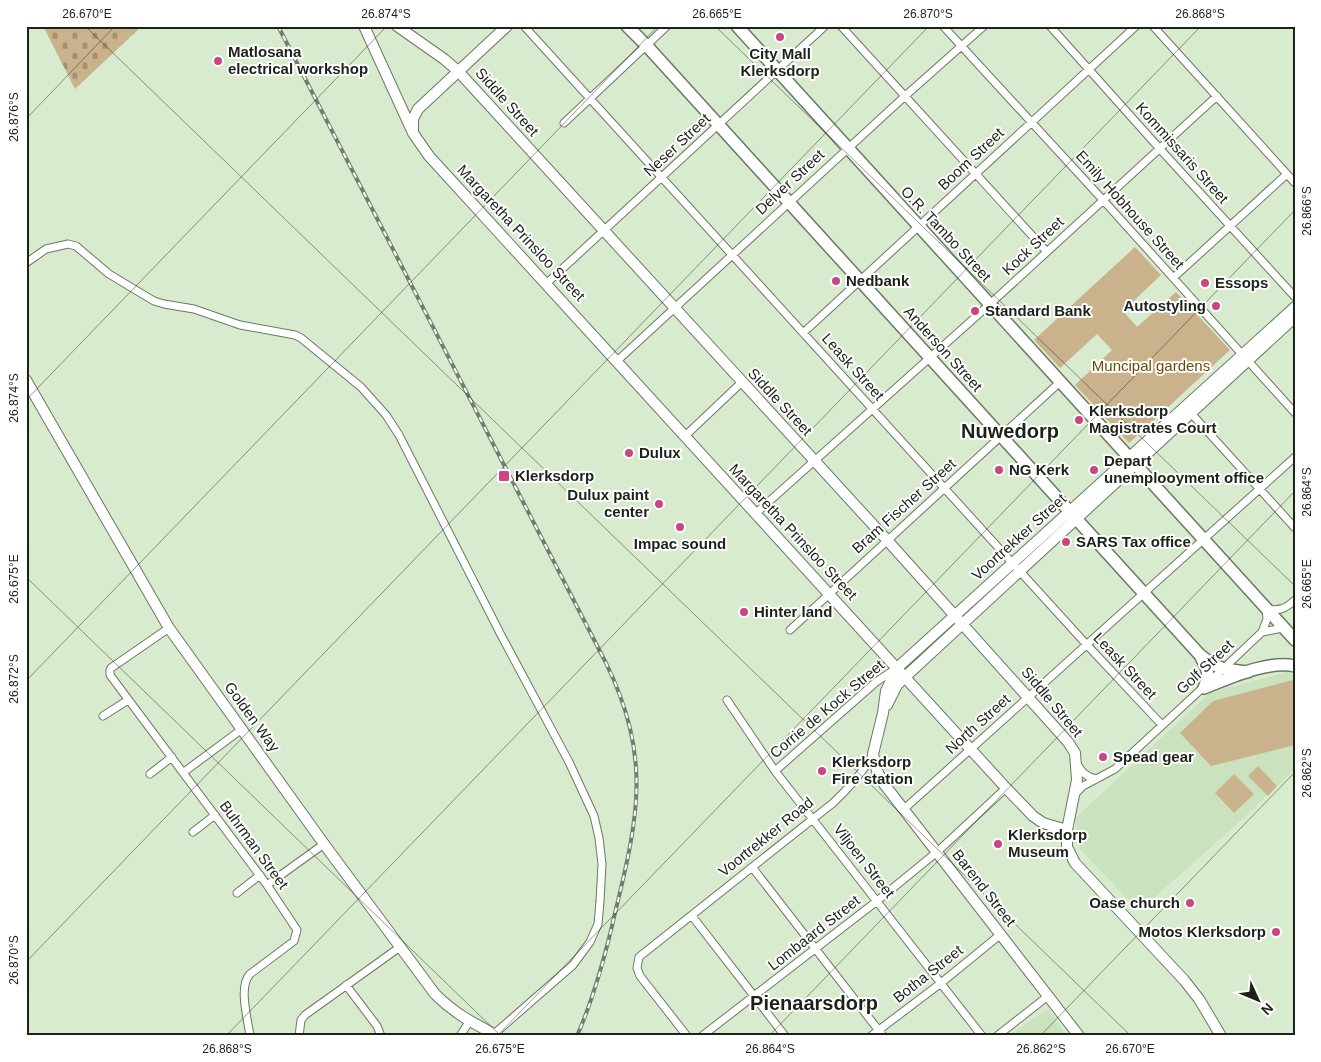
<svg xmlns="http://www.w3.org/2000/svg" width="1321" height="1062" font-family="Helvetica,sans-serif">
<style>
.built{fill:#cbe2bf}
.cemetery{fill:url(#cemetery-stones)}
.garden{fill:#c9b28c}
.lines{fill:none;stroke-linecap:round;stroke-linejoin:round}
.street-casing{stroke:#697a60;stroke-width:9}
.secondary-casing{stroke:#697a60;stroke-width:12}
.primary-casing{stroke:#697a60;stroke-width:14}
.street{stroke:#fff;stroke-width:7}
.secondary{stroke:#fff;stroke-width:10}
.primary{stroke:#fff;stroke-width:11}
.rail-casing{stroke:#727e6b;stroke-width:4}
.rail{stroke:#fff;stroke-width:2;stroke-dasharray:5.5;stroke-linecap:butt}
.ticks{fill:none;stroke:#1b2217;stroke-width:1;stroke-opacity:0.45}
.poi-dot{fill:#cc4480;stroke:#fff;stroke-width:2}
.labels{text-anchor:middle;stroke-width:4;stroke-linejoin:round;paint-order:stroke}
.poi-label{font-size:15px;font-weight:bold;fill:#1b2217;stroke:#fff;text-anchor:start}
.street-label{font-size:15px;fill:#1b2217;stroke:#fff}
.park-label{font-size:15px;fill:#6c4c05;stroke:#fff}
.district-label{font-size:20px;font-weight:bold;fill:#1b2217;stroke:#fff}
.neatline{fill:none;stroke:#1b2217;stroke-width:2}
.ticks-label{font-size:12px;text-anchor:middle;fill:#1b2217}
</style>
<defs>
<pattern id="cemetery-stones" width="16" height="16" patternUnits="userSpaceOnUse" patternTransform="scale(1.25)"><rect width="16" height="16" fill="#c9b28c"/><path d="M2 7V4a2 2 0 0 1 4 0v3zM10 15v-3a2 2 0 0 1 4 0v3z" fill="#a29071"/></pattern>
</defs>
<rect width="100%" height="100%" fill="#d8ebce"/>
<!-- built -->
<path class="built" d="M 1287,672 L 1295,676 L 1295,769 L 1237,824 L 1139,911 L 1080,849 L 1075,818 L 1211,692 Z
M 1048,1009 L 1067,1036 L 1009,1036 L 1012,1033 Z"/>
<!-- cemetery -->
<path class="cemetery" d="M 43,26 L 142,26 L 75,89 Z"/>
<!-- garden -->
<path class="garden" d="M 1135,247 L 1161,275 L 1123,311 L 1137,327 L 1176,292 L 1230,350 L 1129,443 L 1075,385 L 1112,350 L 1097,334 L 1060,368 L 1034,340 Z
M 1293,680 L 1295,683 L 1295,745 L 1211,766 L 1180,733 L 1213,701 Z
M 1258,766 L 1277,786 L 1268,796 L 1248,776 Z
M 1234,774 L 1254,794 L 1234,813 L 1215,793 Z"/>
<g class="lines">
<defs>
<path id="street" d="M 524,26 L 1087,645 L 1162,725
M 841,26 L 1047,252
M 943,26 L 1103,200 L 1295,413
M 1050,26 L 1160,149 L 1295,297
M 1153,26 L 1295,183
M 564,123 L 667,26
M 26,263 L 46,249 L 68,244 L 76,246 L 109,274 L 154,301 L 164,304 L 194,309 L 240,325 L 295,335 L 301,338 L 361,387 L 386,415 L 399,435 L 501,635 L 569,762 L 594,816 L 599,838 L 602,864 L 600,901 L 598,924 L 590,942 L 573,965 L 494,1034
M 1173,278 L 1287,174
M 547,283 L 825,26
M 803,333 L 1136,26
M 617,361 L 904,97 L 984,26
M 1189,411 L 1295,528
M 685,436 L 742,382
M 755,514 L 990,304 L 1217,96
M 169,628 L 111,668 L 110,670 L 110,675 L 267,885 L 297,930 L 294,941 L 250,974 C 238,986 248,1020 250,1036
M 790,630 L 1060,382
M 1262,632 L 1283,628
M 727,700 L 775,771 L 982,1036
M 103,716 L 128,700
M 1077,764 C 1082,772 1086,777 1096,779
M 775,771 L 876,682 L 897,668
M 184,772 L 242,729
M 150,774 L 172,757
M 1075,794 L 1083,786 L 1115,769 L 1223,669 L 1262,632 L 1267,619 L 1266,609 C 1280,611 1285,609 1295,600
M 903,810 L 1295,457
M 193,832 L 215,815
M 752,867 L 883,1036
M 267,885 L 324,844
M 237,893 L 260,875
M 692,916 L 785,1036
M 346,985 L 377,1026 L 381,1036
M 299,1036 L 301,1020 L 305,1015 L 400,947
M 460,1036 L 469,1022
M 687,1036 L 640,976 L 637,968 L 639,957 L 833,803 C 849,788 862,774 873,754
M 702,1036 L 877,901 L 937,852 L 1006,788
M 871,1036 L 941,983 L 1001,934
M 997,1036 L 1048,996"/>
<path id="secondary" d="M 364,26 L 413,133 L 429,156 C 623,366 814,578 1006,788 L 1033,816 L 1043,823 L 1067,830
M 397,26 L 444,59 L 458,71 L 887,540 L 1068,742 L 1075,753 L 1077,780 L 1067,830 L 1067,847 L 1075,863 L 1184,980 L 1199,999 L 1221,1036
M 413,130 L 413,119 L 418,109 L 507,26
M 26,380 L 169,628 L 324,844 L 435,994 C 455,1014 473,1023 498,1036
M 887,705 L 897,685 L 905,677 L 1295,317
M 1079,1036 L 884,784 L 877,771 L 873,754 L 883,713 L 886,691 L 897,668 L 1295,307"/>
<path id="primary" d="M 627,26 L 647,46 L 1199,654 C 1218,670 1224,669 1248,672
M 737,26 L 1295,640
M 1201,657 C 1208,671 1210,673 1204,688
M 1204,688 C 1230,678 1267,660 1295,666"/>
</defs>
<!-- street casing -->
<use href="#street" class="street-casing"/>
<!-- secondary casing -->
<use href="#secondary" class="secondary-casing"/>
<!-- primary casing -->
<use href="#primary" class="primary-casing"/>
<!-- street -->
<use href="#street" class="street"/>
<!-- secondary -->
<use href="#secondary" class="secondary"/>
<!-- primary -->
<use href="#primary" class="primary"/>
<defs>
<path id="rail" d="M 278,26 L 606,663 C 651,756 639,814 616,909 C 606,953 595,995 577,1036"/>
</defs>
<!-- rail casing -->
<use href="#rail" class="rail-casing"/>
<!-- rail -->
<use href="#rail" class="rail"/>
</g>
<!-- ticks -->
<path class="ticks" d="M 85,26 L 1131,1036M 715,26 L 1295,586M 26,119 L 115,26M 26,400 L 387,26M 26,577 L 501,1036M 26,681 L 658,26M 26,962 L 929,26M 226,1036 L 1201,26M 497,1036 L 1295,210M 769,1036 L 1295,491M 1040,1036 L 1295,772"/>
<!-- markers -->
<g class="poi-dot">
<circle cx="780" cy="37" r="5"/>
<circle cx="218" cy="61" r="5"/>
<circle cx="836" cy="281" r="5"/>
<circle cx="1205" cy="283" r="5"/>
<circle cx="1216" cy="306" r="5"/>
<circle cx="975" cy="311" r="5"/>
<circle cx="1079" cy="420" r="5"/>
<circle cx="629" cy="453" r="5"/>
<circle cx="999" cy="470" r="5"/>
<circle cx="1094" cy="470" r="5"/>
<rect x="498" y="470" width="12" height="12" rx="2.5"/>
<circle cx="659" cy="504" r="5"/>
<circle cx="680" cy="527" r="5"/>
<circle cx="1066" cy="542" r="5"/>
<circle cx="744" cy="612" r="5"/>
<circle cx="1103" cy="757" r="5"/>
<circle cx="822" cy="771" r="5"/>
<circle cx="998" cy="844" r="5"/>
<circle cx="1190" cy="903" r="5"/>
<circle cx="1276" cy="932" r="5"/>
</g>
<g class="labels">
<!-- poi labels -->
<g class="poi-label">
<text x="228" y="57">Matlosana<tspan x="228" dy="17">electrical workshop</tspan></text>
<text x="780" y="59" text-anchor="middle">City Mall<tspan x="780" dy="17">Klerksdorp</tspan></text>
<text x="846" y="286">Nedbank</text>
<text x="1215" y="288">Essops</text>
<text x="1206" y="311" text-anchor="end">Autostyling</text>
<text x="985" y="316">Standard Bank</text>
<text x="1089" y="416">Klerksdorp<tspan x="1089" dy="17">Magistrates Court</tspan></text>
<text x="639" y="458">Dulux</text>
<text x="1104" y="466">Depart<tspan x="1104" dy="17">unemplooyment office</tspan></text>
<text x="1009" y="475">NG Kerk</text>
<text x="515" y="481">Klerksdorp</text>
<text x="649" y="500" text-anchor="end">Dulux paint<tspan x="649" dy="17">center</tspan></text>
<text x="1076" y="547">SARS Tax office</text>
<text x="680" y="549" text-anchor="middle">Impac sound</text>
<text x="754" y="617">Hinter land</text>
<text x="1113" y="762">Spead gear</text>
<text x="832" y="767">Klerksdorp<tspan x="832" dy="17">Fire station</tspan></text>
<text x="1008" y="840">Klerksdorp<tspan x="1008" dy="17">Museum</tspan></text>
<text x="1180" y="908" text-anchor="end">Oase church</text>
<text x="1266" y="937" text-anchor="end">Motos Klerksdorp</text>
</g>
<!-- street labels -->
<g class="street-label">
<text transform="translate(507 102) rotate(48)" y="5">Siddle Street</text>
<text transform="translate(677 145) rotate(-43)" y="5">Neser Street</text>
<text transform="translate(1182 153) rotate(48)" y="5">Kommissaris Street</text>
<text transform="translate(971 159) rotate(-43)" y="5">Boom Street</text>
<text transform="translate(790 182) rotate(-43)" y="5">Delver Street</text>
<text transform="translate(1130 210) rotate(48)" y="5">Emily Hobhouse Street</text>
<text transform="translate(521 233) rotate(47)" y="5">Margaretha Prinsloo Street</text>
<text transform="translate(946 234) rotate(47)" y="5">O.R. Tambo Street</text>
<text transform="translate(1033 246) rotate(-43)" y="5">Kock Street</text>
<text transform="translate(943 349) rotate(48)" y="5">Anderson Street</text>
<text transform="translate(853 367) rotate(48)" y="5">Leask Street</text>
<text transform="translate(780 402) rotate(47)" y="5">Siddle Street</text>
<text transform="translate(904 506) rotate(-42)" y="5">Bram Fischer Street</text>
<text transform="translate(793 532) rotate(47)" y="5">Margaretha Prinsloo Street</text>
<text transform="translate(1019 537) rotate(-42)" y="5">Voortrekker Street</text>
<text transform="translate(1125 666) rotate(47)" y="5">Leask Street</text>
<text transform="translate(1205 667) rotate(-43)" y="5">Golf Street</text>
<text transform="translate(1052 702) rotate(50)" y="5">Siddle Street</text>
<text transform="translate(827 709) rotate(-40)" y="5">Corrie de Kock Street</text>
<text transform="translate(252 717) rotate(54)" y="5">Golden Way</text>
<text transform="translate(978 724) rotate(-42)" y="5">North Street</text>
<text transform="translate(766 837) rotate(-39)" y="5">Voortrekker Road</text>
<text transform="translate(254 845) rotate(54)" y="5">Buhrman Street</text>
<text transform="translate(864 861) rotate(52)" y="5">Viljoen Street</text>
<text transform="translate(984 888) rotate(52)" y="5">Barend Street</text>
<text transform="translate(814 933) rotate(-38)" y="5">Lombaard Street</text>
<text transform="translate(928 974) rotate(-38)" y="5">Botha Street</text>
</g>
<!-- park labels -->
<g class="park-label">
<text x="1151" y="371">Muncipal gardens</text>
</g>
<!-- district labels -->
<g class="district-label">
<text x="1010" y="438">Nuwedorp</text>
<text x="814" y="1010">Pienaarsdorp</text>
</g>
</g>
<!-- border -->
<rect width="1321" height="1062" fill="none" stroke="#ffffff" stroke-width="55"/>
<!-- north arrow -->
<g transform="translate(1258 1000) rotate(134)" stroke="#ffffff" stroke-width="4" paint-order="stroke">
<path d="M0-4L9 19L0 12L-9 19Z" fill="#1b2217"/>
<text y="-8" font-size="14" font-weight="bold" text-anchor="middle" fill="#1b2217">N</text>
</g>
<rect x="28" y="28" width="1266" height="1006" class="neatline"/>
<g class="ticks-label">
<text x="87" y="18">26.670°E</text>
<text x="386" y="18">26.874°S</text>
<text x="717" y="18">26.665°E</text>
<text x="928" y="18">26.870°S</text>
<text x="1200" y="18">26.868°S</text>
<text transform="translate(14 117) rotate(-90)" y="4">26.876°S</text>
<text transform="translate(1307 211) rotate(-90)" y="4">26.866°S</text>
<text transform="translate(14 398) rotate(-90)" y="4">26.874°S</text>
<text transform="translate(1307 492) rotate(-90)" y="4">26.864°S</text>
<text transform="translate(14 579) rotate(-90)" y="4">26.675°E</text>
<text transform="translate(1307 584) rotate(-90)" y="4">26.665°E</text>
<text transform="translate(14 679) rotate(-90)" y="4">26.872°S</text>
<text transform="translate(1307 773) rotate(-90)" y="4">26.862°S</text>
<text transform="translate(14 960) rotate(-90)" y="4">26.870°S</text>
<text x="227" y="1053">26.868°S</text>
<text x="500" y="1053">26.675°E</text>
<text x="770" y="1053">26.864°S</text>
<text x="1041" y="1053">26.862°S</text>
<text x="1130" y="1053">26.670°E</text>
</g>
</svg>
